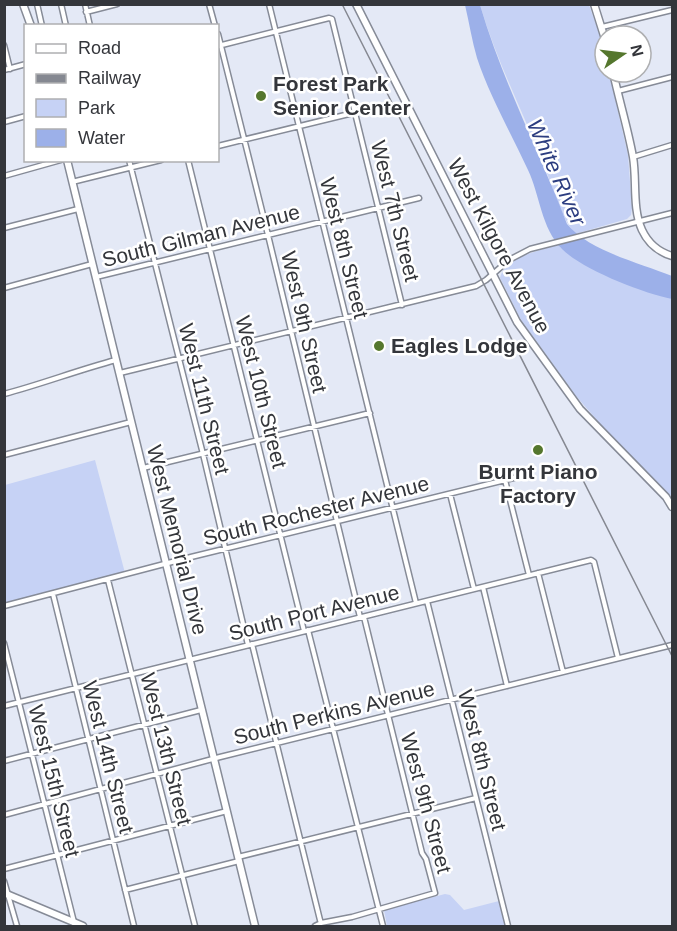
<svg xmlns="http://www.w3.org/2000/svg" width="677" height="931" font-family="Helvetica,sans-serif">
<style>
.green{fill:#c6d2f5}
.water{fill:#9cb0e9}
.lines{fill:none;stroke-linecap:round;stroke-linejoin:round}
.street-casing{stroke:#868b97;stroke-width:7}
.secondary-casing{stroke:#868b97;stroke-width:9}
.street{stroke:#fff;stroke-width:4}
.secondary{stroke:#fff;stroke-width:6}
.rail{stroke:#858891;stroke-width:1.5}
.poi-dot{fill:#55772e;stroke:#fff;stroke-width:2}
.labels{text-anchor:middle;stroke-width:5;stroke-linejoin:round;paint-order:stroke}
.poi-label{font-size:21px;font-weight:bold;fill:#34363b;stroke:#fff;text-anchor:start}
.street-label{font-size:21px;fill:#34363b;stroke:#fff}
.water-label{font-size:22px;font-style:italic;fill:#2c3d80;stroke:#fff}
</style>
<rect width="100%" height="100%" fill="#e4e9f6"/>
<!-- green -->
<path class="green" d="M 480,5 L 589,5 C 597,27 605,47 605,72 L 609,72 L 628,155 L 632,208 L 631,215 L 627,219 L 575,234 C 559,214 553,187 543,163 C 522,110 496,59 480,5 Z
M 559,245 L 561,248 L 672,299 L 672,497 L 616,442 L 576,396 L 521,320 L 500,278 C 504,258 542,249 559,245 Z
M 95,460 L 125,573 L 5,604 L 5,485 Z
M 445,894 L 450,895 L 464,910 L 499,901 L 505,926 L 387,926 L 384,910 Z"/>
<!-- water -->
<path class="water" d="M 465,5 L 480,5 C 502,80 539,151 567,224 C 589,251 640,263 672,276 L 672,299 C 643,293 583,270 562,249 C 541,228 540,195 528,170 C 511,133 490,97 477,58 C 472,41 469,22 465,5 Z"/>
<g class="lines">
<defs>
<path id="street" d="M 37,4 L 42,26
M 61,4 L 66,26
M 85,4 L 90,26
M 209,4 L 215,26
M 269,4 L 416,603
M 86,12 L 117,4
M 602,27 L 672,10
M 218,34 L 268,235 L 360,617
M 4,45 L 10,69
M 218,46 L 329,18 L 332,19 L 402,305
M 4,70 L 26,64
M 618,91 L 672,77
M 4,122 L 26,116
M 218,146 L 386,105
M 633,157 L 672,145
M 129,160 L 203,454 L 248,645
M 188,160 L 304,631
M 4,176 L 61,160
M 72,182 L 161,160
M 4,228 L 78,209
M 96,277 L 419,198
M 4,288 L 92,264
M 120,373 L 476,286 L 486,280 L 509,260 L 530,249 L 672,213
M 4,394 C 42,384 78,370 116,360
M 4,455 L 131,422
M 143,468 L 370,413
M 505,480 L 529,575
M 450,494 L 474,589
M 538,573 L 563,672
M 108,580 L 195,926
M 483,587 L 507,686
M 53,594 L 134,926
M 427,601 L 508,926
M 4,606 L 191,557 L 530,474
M 308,630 L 383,926
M 4,643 L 75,926
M 252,644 L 320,920 L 321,923 L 315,926
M 4,706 L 591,560 L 594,562 L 618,658
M 4,761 L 201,710
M 4,815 L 220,757 L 672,645
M 238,857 L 476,798
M 4,869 L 227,811
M 4,881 L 17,926
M 125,890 L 239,861
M 321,923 L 352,917 L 435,893 L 426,859 L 422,853 L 364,617"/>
<path id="secondary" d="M 23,4 L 31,26
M 356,4 L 517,322 L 580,409 L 666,497 L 672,507
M 594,4 L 605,39
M 613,72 C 619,100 628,129 633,157 C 637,180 632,208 642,230 C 648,243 659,252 672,256
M 67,160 L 255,926
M 4,893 L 83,926"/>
</defs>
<!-- street casing -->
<use href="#street" class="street-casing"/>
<!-- secondary casing -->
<use href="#secondary" class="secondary-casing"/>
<!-- street -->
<use href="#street" class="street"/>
<!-- secondary -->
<use href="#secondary" class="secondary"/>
<!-- rail -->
<path class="rail" d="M 342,4 L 672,656"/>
</g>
<!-- markers -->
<g class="poi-dot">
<circle cx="261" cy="96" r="6"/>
<circle cx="379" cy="346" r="6"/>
<circle cx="538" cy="450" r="6"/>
</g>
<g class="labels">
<!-- poi labels -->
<g class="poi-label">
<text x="273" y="91">Forest Park<tspan x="273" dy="24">Senior Center</tspan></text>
<text x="391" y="353">Eagles Lodge</text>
<text x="538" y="479" text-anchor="middle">Burnt Piano<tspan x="538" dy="24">Factory</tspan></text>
</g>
<!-- street labels -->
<g class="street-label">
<text transform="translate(395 211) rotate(76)" y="7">West 7th Street</text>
<text transform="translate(201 236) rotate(-14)" y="7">South Gilman Avenue</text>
<text transform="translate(499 246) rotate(62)" y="7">West Kilgore Avenue</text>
<text transform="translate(344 248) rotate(76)" y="7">West 8th Street</text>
<text transform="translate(304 322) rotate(77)" y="7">West 9th Street</text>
<text transform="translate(261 392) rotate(76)" y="7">West 10th Street</text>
<text transform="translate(204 399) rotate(76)" y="7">West 11th Street</text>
<text transform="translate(316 511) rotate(-14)" y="7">South Rochester Avenue</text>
<text transform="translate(177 540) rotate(76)" y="7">West Memorial Drive</text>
<text transform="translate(314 613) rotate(-14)" y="7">South Port Avenue</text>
<text transform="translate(334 713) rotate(-14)" y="7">South Perkins Avenue</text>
<text transform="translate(166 749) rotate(76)" y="7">West 13th Street</text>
<text transform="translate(108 757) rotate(76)" y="7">West 14th Street</text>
<text transform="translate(482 760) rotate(76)" y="7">West 8th Street</text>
<text transform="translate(54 781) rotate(76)" y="7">West 15th Street</text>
<text transform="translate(426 803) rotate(75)" y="7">West 9th Street</text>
</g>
<!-- water labels -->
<g class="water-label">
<text transform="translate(557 172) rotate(66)" y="8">White River</text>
</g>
</g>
<!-- border -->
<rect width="677" height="931" fill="none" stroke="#34363b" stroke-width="12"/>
<!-- legend -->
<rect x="24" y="24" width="195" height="138" fill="#ffffff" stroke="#aeafb1" stroke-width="1.5"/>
<rect x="36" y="44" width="30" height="9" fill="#ffffff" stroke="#aeafb1" stroke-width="1.5"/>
<text x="78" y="54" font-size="18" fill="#34363b">Road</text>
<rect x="36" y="74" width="30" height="9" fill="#858891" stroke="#aeafb1" stroke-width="1.5"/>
<text x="78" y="84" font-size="18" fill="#34363b">Railway</text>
<rect x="36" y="99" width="30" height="18" fill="#c6d2f5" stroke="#aeafb1" stroke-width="1.5"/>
<text x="78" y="114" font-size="18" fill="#34363b">Park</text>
<rect x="36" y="129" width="30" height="18" fill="#9cb0e9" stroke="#aeafb1" stroke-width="1.5"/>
<text x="78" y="144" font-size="18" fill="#34363b">Water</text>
<!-- north arrow -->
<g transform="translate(623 54) rotate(76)"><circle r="28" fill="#ffffff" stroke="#aeafb1" stroke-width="1.5"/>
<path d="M0-4.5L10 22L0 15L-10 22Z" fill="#55772e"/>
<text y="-9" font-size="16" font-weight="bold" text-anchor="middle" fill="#34363b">N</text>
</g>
</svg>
